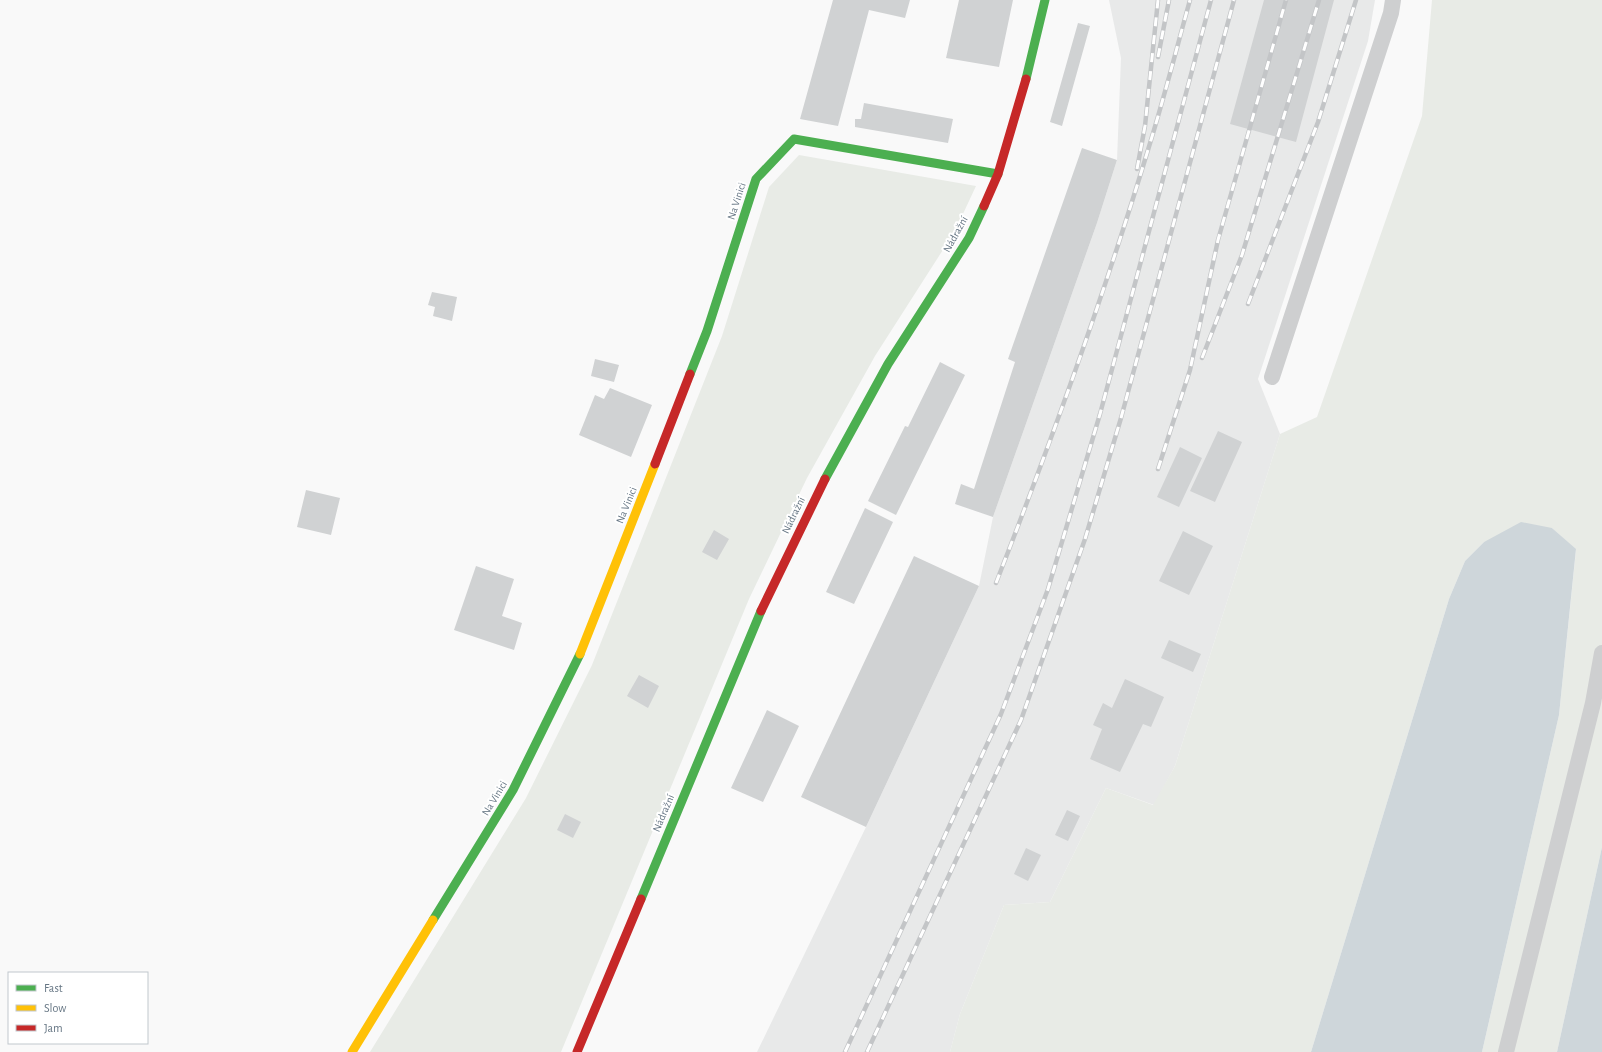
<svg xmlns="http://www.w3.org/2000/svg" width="1602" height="1052" font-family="'Alegreya Sans',sans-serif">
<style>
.built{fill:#e8e9e9}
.green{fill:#e8ebe6}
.water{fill:#ced6da}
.building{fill:#d0d2d3}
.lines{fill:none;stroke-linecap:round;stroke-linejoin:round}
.lane{stroke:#cecfd0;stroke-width:16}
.fast{stroke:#4caf50;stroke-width:9}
.slow{stroke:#ffc107;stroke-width:9}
.jam{stroke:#c62828;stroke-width:9}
.rail-casing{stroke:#c3c5c7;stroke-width:4.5}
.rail{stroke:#fff;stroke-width:3;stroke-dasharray:9;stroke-linecap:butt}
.labels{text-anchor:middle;stroke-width:4;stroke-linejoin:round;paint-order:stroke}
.street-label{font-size:11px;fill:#657583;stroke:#fff}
</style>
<rect width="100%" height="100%" fill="#f9f9f9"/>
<!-- built -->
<path class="built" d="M 1109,0 L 1375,0 L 1368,41 L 1258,379 L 1280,434 L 1175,766 L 1154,805 L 1106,788 L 1050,902 L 1004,905 L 960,1014 L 950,1052 L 757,1052 L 866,827 L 979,586 L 993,517 L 1097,223 L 1117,160 L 1121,58 Z"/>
<!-- green -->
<path class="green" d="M 1432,0 L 1602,0 L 1602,847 L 1557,1052 L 1482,1052 L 1559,715 L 1576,550 L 1552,528 L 1484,542 L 1465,561 L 1449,599 L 1311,1052 L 950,1052 L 960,1014 L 1004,905 L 1050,902 L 1106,788 L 1153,805 L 1175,766 L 1280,434 L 1317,417 L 1422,116 Z
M 799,155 L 976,186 L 955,231 L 875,356 L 807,478 L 749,599 L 561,1052 L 370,1052 L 526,798 L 592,665 L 722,336 L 769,187 Z"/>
<!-- water -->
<path class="water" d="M 1521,522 L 1552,528 L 1576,549 L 1559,715 L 1482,1052 L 1311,1052 L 1449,599 L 1465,561 L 1484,542 Z
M 1602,847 L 1602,1052 L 1557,1052 Z"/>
<!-- building -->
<path class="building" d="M 833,0 L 910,0 L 905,18 L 869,10 L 838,126 L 800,119 Z
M 959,0 L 1013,0 L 999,67 L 946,58 Z
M 1264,0 L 1334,0 L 1296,142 L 1230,124 Z
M 1078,23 L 1090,26 L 1062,126 L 1050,122 Z
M 864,103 L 953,119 L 948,143 L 855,127 L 855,119 L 861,119 Z
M 1082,148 L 1117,160 L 1097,223 L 993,517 L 955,504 L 961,484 L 974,489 L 1015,362 L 1008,359 Z
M 432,292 L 457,297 L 452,321 L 433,316 L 435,307 L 428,305 Z
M 595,359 L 619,365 L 614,382 L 591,376 Z
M 940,362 L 965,375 L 896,515 L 868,501 L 905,426 L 908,427 Z
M 610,388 L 652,405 L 631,457 L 579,435 L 595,395 L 604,399 Z
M 1218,431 L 1242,442 L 1215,502 L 1190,491 Z
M 1180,447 L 1202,458 L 1179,507 L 1157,497 Z
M 306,490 L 340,498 L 331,535 L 297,527 Z
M 865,508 L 893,522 L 854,604 L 826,592 Z
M 714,530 L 729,539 L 717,560 L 702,552 Z
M 1183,531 L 1213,546 L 1189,595 L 1159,581 Z
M 914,556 L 979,586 L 866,827 L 801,797 Z
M 476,566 L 514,579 L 502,616 L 522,623 L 514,650 L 454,630 Z
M 1169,640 L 1201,654 L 1193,672 L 1161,658 Z
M 639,675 L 659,686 L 648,708 L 627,696 Z
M 1125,679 L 1164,697 L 1151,727 L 1143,724 L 1120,772 L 1090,759 L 1102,729 L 1093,725 L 1103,703 L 1112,708 Z
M 767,710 L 799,726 L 763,802 L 731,788 Z
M 1067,810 L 1080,816 L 1068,841 L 1055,835 Z
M 565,814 L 581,822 L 573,838 L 557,830 Z
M 1026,848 L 1041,855 L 1028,881 L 1014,874 Z"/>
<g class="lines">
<!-- lane -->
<path class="lane" d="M 1272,377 L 1391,13 L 1393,0
M 1506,1052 L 1593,703 L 1602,653"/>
<!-- fast -->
<path class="fast" d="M 1026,79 L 1045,0
M 690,374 L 707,331 L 756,179 L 794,139 L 998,174
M 825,479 L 888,364 L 969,238 L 984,206
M 641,899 L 761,611
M 433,920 L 513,790 L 580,654"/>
<!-- slow -->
<path class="slow" d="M 580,654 L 655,464
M 352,1052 L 433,920"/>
<!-- jam -->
<path class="jam" d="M 984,206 L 998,174 L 1026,79
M 655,464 L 690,374
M 761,611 L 825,479
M 577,1052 L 641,899"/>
<defs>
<path id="rail" d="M 1158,57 L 1169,0
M 1137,169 L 1145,126 L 1158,0
M 1248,304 L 1318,122 L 1356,0
M 1202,358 L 1242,255 L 1319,0
M 1158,469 L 1190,370 L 1218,240 L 1286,0
M 996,583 C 1053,437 1106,290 1151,140 C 1165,94 1177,47 1190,0
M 845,1052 L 1001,714 L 1048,589 L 1100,414 L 1211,0
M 867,1052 L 1021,720 L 1085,539 L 1121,418 L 1234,0"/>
</defs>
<!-- rail casing -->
<use href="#rail" class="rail-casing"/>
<!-- rail -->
<use href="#rail" class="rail"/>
</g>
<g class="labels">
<!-- street labels -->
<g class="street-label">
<text transform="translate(736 201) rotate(-72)" y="4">Na Vinici</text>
<text transform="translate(955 234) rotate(-61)" y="4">Nádražní</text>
<text transform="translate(626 505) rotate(-68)" y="4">Na Vinici</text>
<text transform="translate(793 515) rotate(-64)" y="4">Nádražní</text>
<text transform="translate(494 798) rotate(-59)" y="4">Na Vinici</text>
<text transform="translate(663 813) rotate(-67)" y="4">Nádražní</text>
</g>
</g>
<!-- legend -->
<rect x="8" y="972" width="140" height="72" fill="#ffffff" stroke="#c1c8cd"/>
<rect x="16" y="985" width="20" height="6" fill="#4caf50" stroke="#c1c8cd"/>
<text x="44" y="992" font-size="12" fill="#657583">Fast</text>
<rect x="16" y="1005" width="20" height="6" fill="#ffc107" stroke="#c1c8cd"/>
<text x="44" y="1012" font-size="12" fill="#657583">Slow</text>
<rect x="16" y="1025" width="20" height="6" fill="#c62828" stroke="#c1c8cd"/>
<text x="44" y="1032" font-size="12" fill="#657583">Jam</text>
</svg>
